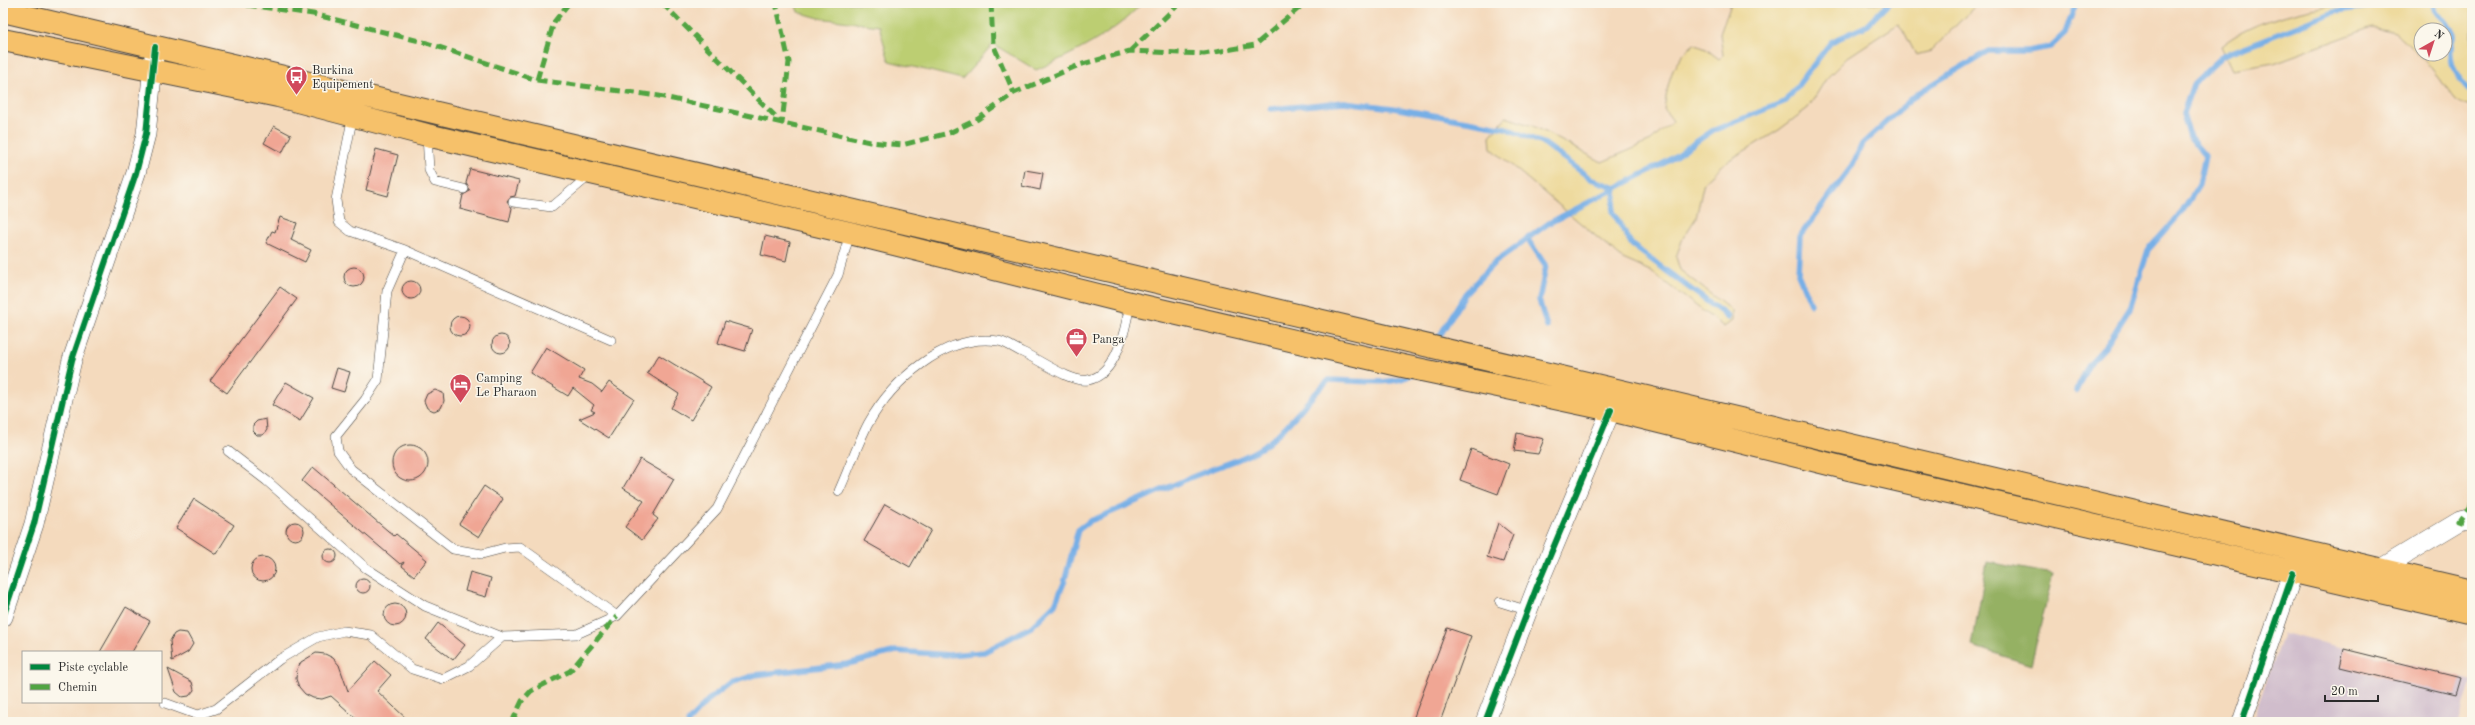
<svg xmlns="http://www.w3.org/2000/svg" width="2475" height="725" font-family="'Old Standard TT',serif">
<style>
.industrial{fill:#d0bdcc}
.green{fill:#bcce72;stroke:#747c4e}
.forest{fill:#95b164;stroke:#606e48}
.sand{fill:#eeda9e;stroke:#8c8264;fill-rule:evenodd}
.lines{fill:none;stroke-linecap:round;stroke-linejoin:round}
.stream{stroke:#77afe6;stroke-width:5.5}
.building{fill:#f0a694}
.service-casing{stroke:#494541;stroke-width:10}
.minor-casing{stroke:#494541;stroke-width:20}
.trunk-casing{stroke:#494541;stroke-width:24}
.service{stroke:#fff;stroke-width:9}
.minor{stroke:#fff;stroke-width:19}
.trunk{stroke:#f6c16b;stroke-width:22}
.quiet{stroke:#51a443;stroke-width:5;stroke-dasharray:10 5;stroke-linecap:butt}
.cycleway-casing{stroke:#fbf7ec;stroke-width:8}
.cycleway{stroke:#00873e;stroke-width:6}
.labels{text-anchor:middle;stroke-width:3;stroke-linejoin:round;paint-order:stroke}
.poi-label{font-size:12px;fill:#2b2b2b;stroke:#fbf7ec;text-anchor:start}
</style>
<rect width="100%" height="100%" fill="#fbf7ec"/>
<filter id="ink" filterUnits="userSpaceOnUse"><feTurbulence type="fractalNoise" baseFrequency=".025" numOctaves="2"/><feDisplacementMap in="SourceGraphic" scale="8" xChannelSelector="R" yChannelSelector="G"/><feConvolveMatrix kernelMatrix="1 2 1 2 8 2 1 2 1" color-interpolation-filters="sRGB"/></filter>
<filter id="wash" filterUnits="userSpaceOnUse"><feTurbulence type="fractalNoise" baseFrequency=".012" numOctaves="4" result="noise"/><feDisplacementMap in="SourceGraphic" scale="16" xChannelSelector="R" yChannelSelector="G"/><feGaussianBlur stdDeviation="0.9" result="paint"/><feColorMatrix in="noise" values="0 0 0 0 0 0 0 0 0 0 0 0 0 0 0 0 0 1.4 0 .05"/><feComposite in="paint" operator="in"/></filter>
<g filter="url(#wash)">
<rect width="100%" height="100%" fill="#f4dabd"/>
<!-- industrial -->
<path class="industrial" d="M 2283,633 L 2472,680 L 2458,722 L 2252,722 Z"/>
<!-- green -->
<path class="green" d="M 795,3 L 1142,3 C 1113,35 1075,53 1036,70 L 993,44 L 962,79 L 889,61 L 879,26 L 819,18 L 798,12 Z"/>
<!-- forest -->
<path class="forest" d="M 1987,562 L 2053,574 L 2031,665 L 1972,646 Z"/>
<!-- sand -->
<path class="sand" d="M 1731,3 L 1978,3 L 1931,51 L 1916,55 L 1903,30 L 1898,24 L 1848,57 L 1826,79 L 1808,108 L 1779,130 L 1726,162 L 1704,182 L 1696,218 L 1683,238 L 1676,257 L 1680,270 L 1732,311 L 1732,321 L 1724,327 L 1650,271 L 1623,259 L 1491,148 L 1490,136 L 1506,117 L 1533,126 L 1602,162 L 1651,141 L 1673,121 L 1664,109 C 1669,79 1670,65 1694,44 L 1706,49 L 1719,59 L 1723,55 L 1720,34 Z
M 2342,3 L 2472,3 L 2472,104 L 2470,106 L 2456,100 L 2428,64 L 2395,32 L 2372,27 L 2274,63 L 2232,70 L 2221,46 C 2254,19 2301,11 2342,3 ZM 2421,30 L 2445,30 L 2445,54 L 2421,54 Z"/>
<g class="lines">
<!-- stream -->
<path class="stream" d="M 2434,3 L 2436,11 L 2454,34 C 2446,58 2453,73 2470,91
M 1271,109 L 1344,102 L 1393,108 L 1506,128 L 1545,144 L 1591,179 L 1616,188 L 1613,212 L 1632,245 L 1728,317
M 1527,238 L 1546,266 L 1539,300 L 1547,327
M 1811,304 L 1798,274 L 1800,236 L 1852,166 L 1862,144 L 1918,93 L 1988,51 L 2027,51 L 2050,47 L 2065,33 L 2076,3
M 1436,342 L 1465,294 L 1496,261 L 1549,223 L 1668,161 L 1712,131 L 1786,101 L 1831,42 L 1866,26 L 1889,3
M 2076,391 L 2089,364 L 2106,346 L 2130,308 L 2148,250 L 2182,212 L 2199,185 L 2205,156 L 2190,138 L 2183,113 L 2194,83 L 2224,55 L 2337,11 L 2393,3
M 688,722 L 707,701 L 730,683 L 755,675 L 848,664 L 896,651 L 949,655 L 984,652 L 1031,627 L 1055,604 L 1064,583 L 1078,530 L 1090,521 C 1128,506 1164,488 1202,473 C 1225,464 1248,458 1268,443 C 1291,425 1307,399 1329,380 C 1351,380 1395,387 1412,374"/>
</g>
<g id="blocks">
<!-- building -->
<path class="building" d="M 274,126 L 291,135 L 282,153 L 264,143 Z
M 376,149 L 398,155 L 388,196 L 366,190 Z
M 470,169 L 519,181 L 515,196 L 510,197 L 507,201 L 512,208 L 509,222 L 460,209 L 463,195 L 470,191 L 466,183 Z
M 1025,170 L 1043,173 L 1040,190 L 1022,186 Z
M 280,217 L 297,223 L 291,240 L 311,250 L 305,262 L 266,243 L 272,231 L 275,232 Z
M 765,236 L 790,242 L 786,261 L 761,255 Z
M344 277a10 10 0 1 1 20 0a10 10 0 1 1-20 0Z
M402 290a9 9 0 1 1 18 0a9 9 0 1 1-18 0Z
M 280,287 L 297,299 L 227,393 L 210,381 Z
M450 326a10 10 0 1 1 20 0a10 10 0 1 1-20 0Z
M 725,321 L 752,329 L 745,351 L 718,343 Z
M492 344a9 9 0 1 1 18 0a9 9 0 1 1-18 0Z
M 546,347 L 584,370 L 579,379 L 592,384 L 602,392 L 609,382 L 634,399 L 609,438 L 579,419 L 595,412 L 591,410 L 594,405 L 573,388 L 568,396 L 530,373 Z
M 659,355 L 711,387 L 691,420 L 671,408 L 679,394 L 647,373 Z
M 337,368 L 350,372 L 344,392 L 331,388 Z
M 286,382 L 314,398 L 300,421 L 272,405 Z
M 435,390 L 443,393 L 444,401 L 441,408 L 434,411 L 427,408 L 424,401 L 427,394 Z
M 266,419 L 267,430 L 263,435 L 257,435 L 253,431 L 253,425 L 257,421 Z
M 1517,433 L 1544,439 L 1538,454 L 1514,451 Z
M392 463a18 18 0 1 1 36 0a18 18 0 1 1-36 0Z
M 1471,449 L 1509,464 L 1498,494 L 1460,480 Z
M 640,459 L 674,479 L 653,515 L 658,519 L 642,540 L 625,527 L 644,501 L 623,488 Z
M 313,467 L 394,536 L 396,534 L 427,560 L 414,576 L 402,566 L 404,562 L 400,564 L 302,481 Z
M 484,486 L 503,499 L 479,537 L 459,524 Z
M 194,499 L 234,525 L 216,554 L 176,528 Z
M 885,504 L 931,530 L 910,567 L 864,541 Z
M286 531a9 9 0 1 1 18 0a9 9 0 1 1-18 0Z
M 1498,523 L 1513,535 L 1503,562 L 1487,557 Z
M323 556a7 7 0 1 1 14 0a7 7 0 1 1-14 0Z
M251 569a12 12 0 1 1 24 0a12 12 0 1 1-24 0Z
M 470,572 L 491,578 L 486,597 L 465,591 Z
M356 586a7 7 0 1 1 14 0a7 7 0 1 1-14 0Z
M384 615a11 11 0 1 1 22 0a11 11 0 1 1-22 0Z
M 126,607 L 150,621 L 132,652 L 100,652 Z
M 438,623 L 465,645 L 453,660 L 426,639 Z
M 1447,628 L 1471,636 L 1440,722 L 1412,722 Z
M 178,632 L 187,633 L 193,644 L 188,652 L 172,661 L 170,641 L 174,634 Z
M 2344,649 L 2461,678 L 2456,695 L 2340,667 Z
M 316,653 L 325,654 L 333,658 L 339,665 L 348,691 L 375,661 L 391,675 L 377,691 L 410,722 L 360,722 L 331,696 L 322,699 L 313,698 L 305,694 L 299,687 L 296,679 L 297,669 L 301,662 Z
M 168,669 L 192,682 L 194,690 L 189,696 L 182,697 L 176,692 Z"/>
</g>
</g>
<g filter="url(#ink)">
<use href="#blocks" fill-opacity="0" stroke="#494541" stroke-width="1"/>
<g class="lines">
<defs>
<path id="service" d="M 353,115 L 336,200 L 339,222 L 350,231 L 405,250 L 611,340
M 427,135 L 429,170 L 435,182 L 464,189
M 513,202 L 552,207 L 590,175
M 405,250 L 387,291 L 378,380 L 365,400 L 336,436 L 338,451 L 351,469 L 453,549 L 482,554 L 505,548 L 520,547 L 617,616
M 228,451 L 267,481 L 366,568 L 425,606 L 502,637 L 577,634 L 617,616 L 717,509 L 838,275 L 850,233
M 839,491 C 849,469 857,445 868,424 C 892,381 945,333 998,341 C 1006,342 1015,349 1022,352 C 1040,360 1071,383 1088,380 C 1117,375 1126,327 1130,303
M 1500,602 L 1529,611
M 165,703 L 198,715 L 216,709 L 280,659 L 318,637 L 344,631 L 371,635 L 412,669 L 443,679 L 469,666 L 502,637"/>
<path id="minor" d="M 2380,569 L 2460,521 L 2472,518
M 3,617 L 34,524 L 72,360 L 136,173 L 146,134 L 155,47
M 1485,722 L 1536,589 L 1611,410
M 2242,722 L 2293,573"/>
<path id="trunk" d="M 3,11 L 2472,591
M 3,40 L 278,96 L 427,135 L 850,233 L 1130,303 L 1403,366 L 1611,410 L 1849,469 L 2472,613"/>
</defs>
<!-- service casing -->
<use href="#service" class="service-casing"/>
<!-- minor casing -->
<use href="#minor" class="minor-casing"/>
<!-- trunk casing -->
<use href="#trunk" class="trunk-casing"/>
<!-- service -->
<use href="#service" class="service"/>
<!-- minor -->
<use href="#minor" class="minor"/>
<!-- trunk -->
<use href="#trunk" class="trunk"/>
<!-- quiet -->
<path class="quiet" d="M 232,3 L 313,14 L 427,43 L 537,80 L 659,96 L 870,142 L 902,145 L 949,133 L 978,119 L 1014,93 L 1079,65 L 1130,51 L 1204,54 L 1255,45 L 1305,3
M 662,3 L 782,123 L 789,62 L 776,3
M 991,3 L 993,44 L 1014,93
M 1130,51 L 1180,3
M 537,80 L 554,22 L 569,3
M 2472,504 L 2460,521 L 2472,525
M 512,722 L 522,701 L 531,691 L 570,671 L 617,616"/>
<defs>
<path id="cycleway" d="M 3,617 L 34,524 L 72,360 L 136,173 L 146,134 L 155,47
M 1485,722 L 1536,589 L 1611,410
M 2242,722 L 2293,573"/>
</defs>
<!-- cycleway casing -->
<use href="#cycleway" class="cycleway-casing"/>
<!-- cycleway -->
<use href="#cycleway" class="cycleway"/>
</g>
</g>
<!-- icons -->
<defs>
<symbol id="bus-pin" viewBox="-11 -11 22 30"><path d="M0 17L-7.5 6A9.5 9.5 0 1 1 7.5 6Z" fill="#d1495b" stroke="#fbf7ec"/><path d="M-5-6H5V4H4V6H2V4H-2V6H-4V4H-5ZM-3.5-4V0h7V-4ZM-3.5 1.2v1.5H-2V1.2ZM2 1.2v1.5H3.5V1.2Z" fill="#fff"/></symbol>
<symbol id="office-pin" viewBox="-11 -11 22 30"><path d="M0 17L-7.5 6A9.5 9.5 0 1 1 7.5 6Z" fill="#d1495b" stroke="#fbf7ec"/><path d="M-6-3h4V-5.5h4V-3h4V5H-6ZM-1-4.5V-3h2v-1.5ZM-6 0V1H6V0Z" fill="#fff"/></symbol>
<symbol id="hotel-pin" viewBox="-11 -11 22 30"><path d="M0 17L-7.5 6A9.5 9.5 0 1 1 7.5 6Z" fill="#d1495b" stroke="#fbf7ec"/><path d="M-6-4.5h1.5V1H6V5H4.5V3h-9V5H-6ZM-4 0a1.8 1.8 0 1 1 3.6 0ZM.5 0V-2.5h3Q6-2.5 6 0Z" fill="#fff"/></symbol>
</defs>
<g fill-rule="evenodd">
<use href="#bus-pin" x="284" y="64" width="25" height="34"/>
<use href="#office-pin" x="1064" y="326" width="25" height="34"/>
<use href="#hotel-pin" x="448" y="372" width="25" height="34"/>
</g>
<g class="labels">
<!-- poi labels -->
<g class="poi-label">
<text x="312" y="74">Burkina<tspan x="312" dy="14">Equipement</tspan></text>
<text x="1092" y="343">Panga</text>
<text x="476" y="382">Camping<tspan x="476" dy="14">Le Pharaon</tspan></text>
</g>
</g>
<!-- margin -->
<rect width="2475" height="725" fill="none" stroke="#fbf7ec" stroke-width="16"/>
<!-- legend -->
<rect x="22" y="651" width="140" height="52" fill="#fbf7ec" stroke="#a8a59f"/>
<rect x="30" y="664" width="20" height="6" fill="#00873e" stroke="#a8a59f"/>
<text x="58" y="671" font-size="12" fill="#2b2b2b">Piste cyclable</text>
<rect x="30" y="684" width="20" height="6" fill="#51a443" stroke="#a8a59f"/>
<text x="58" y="691" font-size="12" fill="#2b2b2b">Chemin</text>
<!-- north arrow -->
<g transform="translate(2433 42) rotate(39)"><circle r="19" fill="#fbf7ec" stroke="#a8a59f"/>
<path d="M0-3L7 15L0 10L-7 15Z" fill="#d1495b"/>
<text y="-6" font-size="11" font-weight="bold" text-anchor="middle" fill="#2b2b2b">N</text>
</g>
<!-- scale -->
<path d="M2325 695v6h53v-6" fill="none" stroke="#2b2b2b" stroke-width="2"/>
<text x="2331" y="695" font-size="12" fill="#2b2b2b" stroke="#fbf7ec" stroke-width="3" paint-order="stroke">20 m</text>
</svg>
